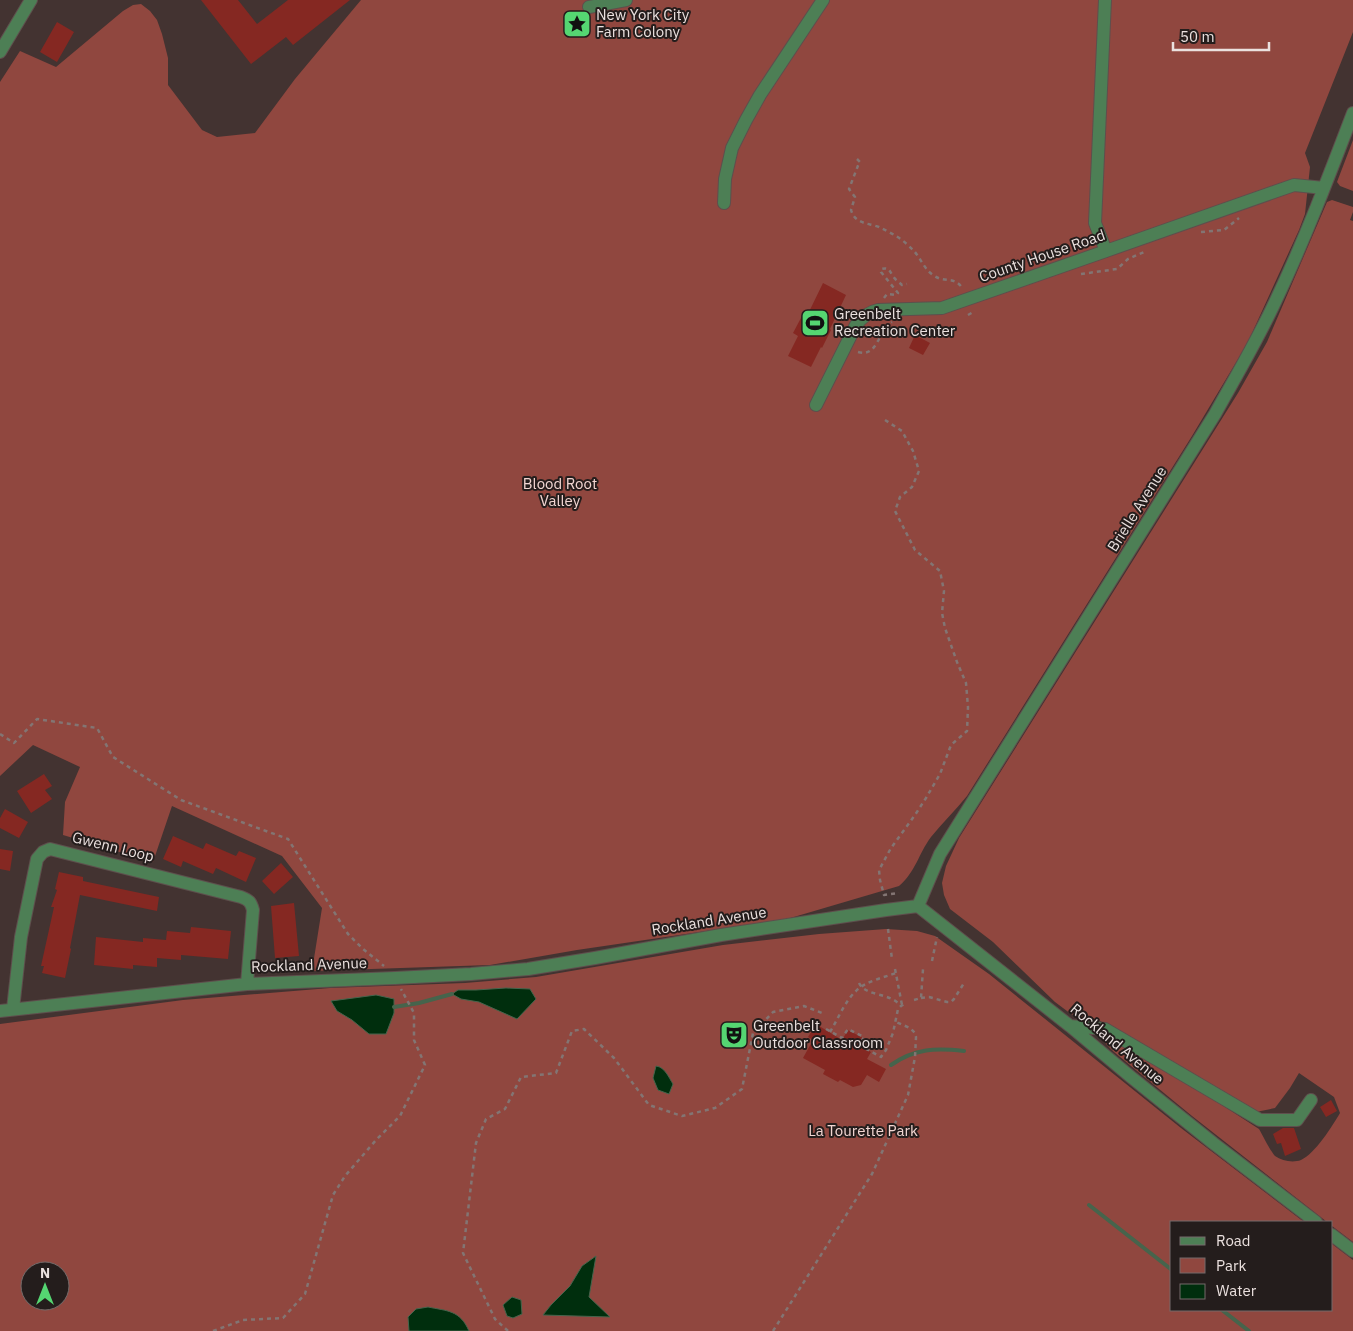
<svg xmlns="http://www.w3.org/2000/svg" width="1353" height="1331" font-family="'IBM Plex Sans',sans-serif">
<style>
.green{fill:#90473f;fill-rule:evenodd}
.water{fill:#002e0d;stroke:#46644c}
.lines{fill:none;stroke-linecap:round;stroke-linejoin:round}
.stream{stroke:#46644c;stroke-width:4}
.building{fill:#852822}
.minor-casing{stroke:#5e4f4d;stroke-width:14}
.path{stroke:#837573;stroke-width:2.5;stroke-dasharray:4 4;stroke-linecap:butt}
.minor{stroke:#4d7f55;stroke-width:12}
.labels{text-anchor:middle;stroke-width:4;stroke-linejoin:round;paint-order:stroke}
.poi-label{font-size:15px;fill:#ebe1df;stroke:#241d1c;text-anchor:start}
.street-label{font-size:15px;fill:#ebe1df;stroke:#241d1c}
.park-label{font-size:15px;fill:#f2d6d2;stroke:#241d1c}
</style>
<rect width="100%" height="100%" fill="#433331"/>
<!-- green -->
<path class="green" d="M 361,0 L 1353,0 L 1353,32 L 1305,153 L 1310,167 L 1305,214 L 1299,230 L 1247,344 L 1192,436 L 967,796 C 956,810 942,823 931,837 C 919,853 915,873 899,886 L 787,919 L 577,950 L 490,965 L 312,971 L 322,908 L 282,856 L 172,806 L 153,862 L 63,835 L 65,802 L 80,767 L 33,745 L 0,776 L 0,82 L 20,51 L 56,67 L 123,11 L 133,5 L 141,4 L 150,11 L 157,20 L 162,34 L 168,58 L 168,85 L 202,130 L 217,137 L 255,133 L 295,79 Z
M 1353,140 L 1353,191 L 1340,186 L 1337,182 Z
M 1332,200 L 1353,207 L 1353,212 L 1350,220 L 1353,221 L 1353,1242 L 1332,1226 L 1332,1222 L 1327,1222 L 1192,1116 L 1114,1052 L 1101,1039 L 1105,1036 L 1154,1061 L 1259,1129 C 1263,1136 1271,1152 1275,1156 C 1282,1161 1293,1163 1301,1160 C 1315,1154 1333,1125 1340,1113 L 1334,1097 L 1299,1073 L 1290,1088 L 1275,1108 L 1256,1112 L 1097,1019 L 1079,1017 L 1071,1014 L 1055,1002 L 993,942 L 950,909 L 944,895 L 942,883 L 946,866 L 959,838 L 1238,393 L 1267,342 L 1327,202 Z
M 886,929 L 917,931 L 935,936 L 989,974 L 1181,1128 L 1304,1222 L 1172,1222 L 1172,1310 L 1332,1310 L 1332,1244 L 1353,1260 L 1353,1331 L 0,1331 L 0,1024 L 183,1000 L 330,988 L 465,983 L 536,977 L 723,945 L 819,934 ZM 30,1271 L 60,1271 L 60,1301 L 30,1301 Z"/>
<!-- water -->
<path class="water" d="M 506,988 L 530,989 L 536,999 L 517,1019 L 479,1002 L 461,999 L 452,994 L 458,990 L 476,990 Z
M 376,995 L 394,999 L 394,1013 L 386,1034 L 369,1034 L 352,1020 L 337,1011 L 331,1001 Z
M 656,1066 C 665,1067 669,1078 673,1084 L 669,1094 L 658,1090 L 653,1078 Z
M 596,1256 L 589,1297 L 610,1317 L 543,1315 L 551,1305 L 570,1286 L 582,1266 Z
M 512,1297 L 521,1300 L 522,1314 L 513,1318 L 507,1316 L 503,1305 Z
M 428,1307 C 447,1311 460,1310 469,1331 L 409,1331 L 408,1317 L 416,1309 Z"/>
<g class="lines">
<!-- stream -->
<path class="stream" d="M 394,1007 L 419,1003 L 452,994
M 891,1065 C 915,1048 936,1048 964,1051
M 1089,1205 L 1172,1270
M 1222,1310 L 1249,1331"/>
</g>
<!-- building -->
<path class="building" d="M 201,0 L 238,0 L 257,24 L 288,0 L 350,0 L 293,45 L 286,37 L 251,64 Z
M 57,22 L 74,32 L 57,62 L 40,52 Z
M 823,283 L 846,295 L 830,329 L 831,330 L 822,348 L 821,347 L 811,367 L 788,356 L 798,336 L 793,333 L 802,316 L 806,318 Z
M 915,335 L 930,343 L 923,355 L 909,348 Z
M 44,774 L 52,786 L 45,790 L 52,799 L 31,813 L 17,791 Z
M 5,809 L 28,822 L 19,838 L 0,828 L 0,818 Z
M 173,836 L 203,849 L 206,843 L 236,856 L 239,851 L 256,858 L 246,882 L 216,868 L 213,874 L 183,861 L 181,867 L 163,859 Z
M 0,849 L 13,851 L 10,871 L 0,869 Z
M 281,863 L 293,877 L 274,894 L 262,881 Z
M 59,872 L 83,877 L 83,881 L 159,897 L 157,911 L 80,895 L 70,948 L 71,949 L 65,978 L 42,973 L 44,966 L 41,966 L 54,907 L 51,907 L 57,890 L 55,889 Z
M 294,903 L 299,956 L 275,958 L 271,906 Z
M 191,927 L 231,931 L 228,959 L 181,955 L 181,960 L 157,958 L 157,967 L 133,965 L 133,969 L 94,965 L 96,937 L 143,942 L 143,938 L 166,940 L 167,931 L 190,933 Z
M 816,1024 L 842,1040 L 848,1030 L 863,1038 L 859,1045 L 871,1052 L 867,1059 L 886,1069 L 879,1082 L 867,1075 L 861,1085 L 853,1087 L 840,1080 L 838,1082 L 823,1074 L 825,1070 L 803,1058 L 813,1040 L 808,1037 Z
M 1331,1100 L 1337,1111 L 1326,1117 L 1320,1107 Z
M 1283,1128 L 1294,1128 L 1301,1149 L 1285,1156 L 1281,1143 L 1277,1144 L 1273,1134 Z"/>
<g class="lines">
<defs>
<path id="minor" d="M 1105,0 L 1095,223 L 1106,251
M 589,7 L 626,0
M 0,52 L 31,0
M 724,203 L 725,179 L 732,148 L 746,120 L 760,95 L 823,0
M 816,405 L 856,325 C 862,317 868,312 878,310 L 942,308 L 1106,251 L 1294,185 L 1324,188
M 918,906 L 940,854 L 1215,414 C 1236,376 1258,339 1276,300 C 1305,239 1329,176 1353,113
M 13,1009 L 21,937 L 37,859 L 43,852 L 50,849 L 241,897 C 249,900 251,902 253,910 L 247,984
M 0,1011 L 247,984 L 395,978 L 471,974 L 528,969 L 595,958 L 721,935 L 886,910 L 918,906 L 1070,1026 L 1131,1077 L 1213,1143 L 1316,1222
M 1070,1026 L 1105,1029 L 1260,1120 L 1297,1120 L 1311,1100
M 1332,1235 L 1353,1251"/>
</defs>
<!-- minor casing -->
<use href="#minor" class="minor-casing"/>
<!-- path -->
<path class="path" d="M 857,159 L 860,162 L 859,163 L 849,189 L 855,197 L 851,210 C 855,224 868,223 879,227 C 885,230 891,233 896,236 C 903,240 909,246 914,251 C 921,259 925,270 933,275 C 945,284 954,275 963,289
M 1201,232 L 1224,230 L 1239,218
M 1081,274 L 1117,269 L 1128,259 L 1144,252
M 884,298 L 887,294 L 896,295 L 898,293 L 881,272 L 881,269 C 889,267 889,270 893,276 C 895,280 899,282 902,285 L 907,284
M 968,315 L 975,311
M 858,352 C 878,358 878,330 892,322
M 885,420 L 902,431 L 913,451 L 919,471 L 912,487 L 900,497 L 895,511 L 915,550 L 940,571 L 944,591 L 942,613 L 945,628 L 957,662 L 966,683 L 968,707 L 967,731 L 951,745 L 940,774 L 926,798 L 915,815 L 891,848 L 879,870 L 880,880 L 884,895 L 899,893
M 0,734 L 14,743 L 37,719 L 97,728 L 113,757 L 181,800 L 288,839 L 348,934 L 363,949 L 384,966
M 888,929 L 892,959
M 932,961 L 937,937
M 895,969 L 902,1005
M 859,983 C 866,997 890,992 901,1006
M 921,998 L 929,997 L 947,1002 L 951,1002 L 954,999 L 964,983
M 914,1000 L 921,998 L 923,969
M 826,1029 L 842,1038 L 848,1029 L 864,1037 L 859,1045 L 881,1057 L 886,1050 L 893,1033 L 898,1009 L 901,1006 L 906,1003
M 830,1032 C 838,1019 845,1001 856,991 C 864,982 885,977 896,973
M 213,1331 L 243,1320 L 283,1318 L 305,1294 L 333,1195 L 345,1176 L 376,1140 L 400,1116 L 425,1065 L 414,1040 L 414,1013 L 401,989
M 508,1331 L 495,1319 L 463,1253 L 476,1143 L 486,1119 L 505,1109 L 521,1077 L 556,1073 L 572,1031 L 584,1029 L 614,1058 L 649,1105 L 682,1116 L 715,1108 L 742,1089 L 753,1033 L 773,1012 L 804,1006 L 822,1013
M 773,1331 L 872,1174 L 908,1095 L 915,1057 L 916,1037 L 915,1033 L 910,1028 L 896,1022"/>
<!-- minor -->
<use href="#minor" class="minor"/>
</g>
<!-- icons -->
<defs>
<symbol id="sight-square" viewBox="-11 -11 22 22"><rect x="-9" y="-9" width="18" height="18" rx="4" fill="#55d672" stroke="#241d1c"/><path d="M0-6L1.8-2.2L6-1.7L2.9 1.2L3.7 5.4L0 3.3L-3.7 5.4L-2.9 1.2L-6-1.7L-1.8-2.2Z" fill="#111"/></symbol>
<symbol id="stadium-square" viewBox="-11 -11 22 22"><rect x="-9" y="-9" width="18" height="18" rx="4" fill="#55d672" stroke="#241d1c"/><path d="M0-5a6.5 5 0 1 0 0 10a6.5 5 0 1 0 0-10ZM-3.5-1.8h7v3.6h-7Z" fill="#111"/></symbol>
<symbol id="theatre-square" viewBox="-11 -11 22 22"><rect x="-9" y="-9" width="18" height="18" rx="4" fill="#55d672" stroke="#241d1c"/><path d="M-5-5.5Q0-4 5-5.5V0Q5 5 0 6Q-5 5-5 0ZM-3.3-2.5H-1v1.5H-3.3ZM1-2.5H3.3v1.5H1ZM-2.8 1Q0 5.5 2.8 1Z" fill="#111"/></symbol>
</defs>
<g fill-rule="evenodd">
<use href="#sight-square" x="561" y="8" width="32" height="32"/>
<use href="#stadium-square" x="799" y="307" width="32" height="32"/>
<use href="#theatre-square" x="718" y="1019" width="32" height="32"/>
</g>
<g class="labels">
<!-- poi labels -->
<g class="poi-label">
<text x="596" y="20">New York City<tspan x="596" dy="17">Farm Colony</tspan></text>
<text x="834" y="319">Greenbelt<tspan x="834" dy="17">Recreation Center</tspan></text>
<text x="753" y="1031">Greenbelt<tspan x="753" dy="17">Outdoor Classroom</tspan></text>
</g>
<!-- street labels -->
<g class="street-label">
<text transform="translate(1042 256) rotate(-19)" y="5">County House Road</text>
<text transform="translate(1137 509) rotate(-58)" y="5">Brielle Avenue</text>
<text transform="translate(113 847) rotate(14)" y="5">Gwenn Loop</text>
<text transform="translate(709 921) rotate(-9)" y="5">Rockland Avenue</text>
<text transform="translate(309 965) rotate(-2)" y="5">Rockland Avenue</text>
<text transform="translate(1117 1044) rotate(40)" y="5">Rockland Avenue</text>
</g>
<!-- park labels -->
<g class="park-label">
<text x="560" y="489">Blood Root<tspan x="560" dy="17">Valley</tspan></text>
<text x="863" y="1136">La Tourette Park</text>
</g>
</g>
<!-- legend -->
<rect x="1170" y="1221" width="162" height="90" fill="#241d1c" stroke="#746b6a"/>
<rect x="1180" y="1237" width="25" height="8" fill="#4d7f55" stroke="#746b6a"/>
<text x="1216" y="1246" font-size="15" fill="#ebe1df">Road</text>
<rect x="1180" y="1258" width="25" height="15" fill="#90473f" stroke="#746b6a"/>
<text x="1216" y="1271" font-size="15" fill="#ebe1df">Park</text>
<rect x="1180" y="1284" width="25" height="15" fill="#002e0d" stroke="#746b6a"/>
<text x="1216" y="1296" font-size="15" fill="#ebe1df">Water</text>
<!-- north arrow -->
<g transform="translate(45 1286)"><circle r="24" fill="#241d1c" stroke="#746b6a"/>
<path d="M0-4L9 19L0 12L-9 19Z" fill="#55d672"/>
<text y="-8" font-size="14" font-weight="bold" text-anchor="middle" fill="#ebe1df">N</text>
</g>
<!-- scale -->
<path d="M1173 42v8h96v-8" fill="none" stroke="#ebe1df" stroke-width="2.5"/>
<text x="1180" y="42" font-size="15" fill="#ebe1df" stroke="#241d1c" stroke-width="4" paint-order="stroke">50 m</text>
</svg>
